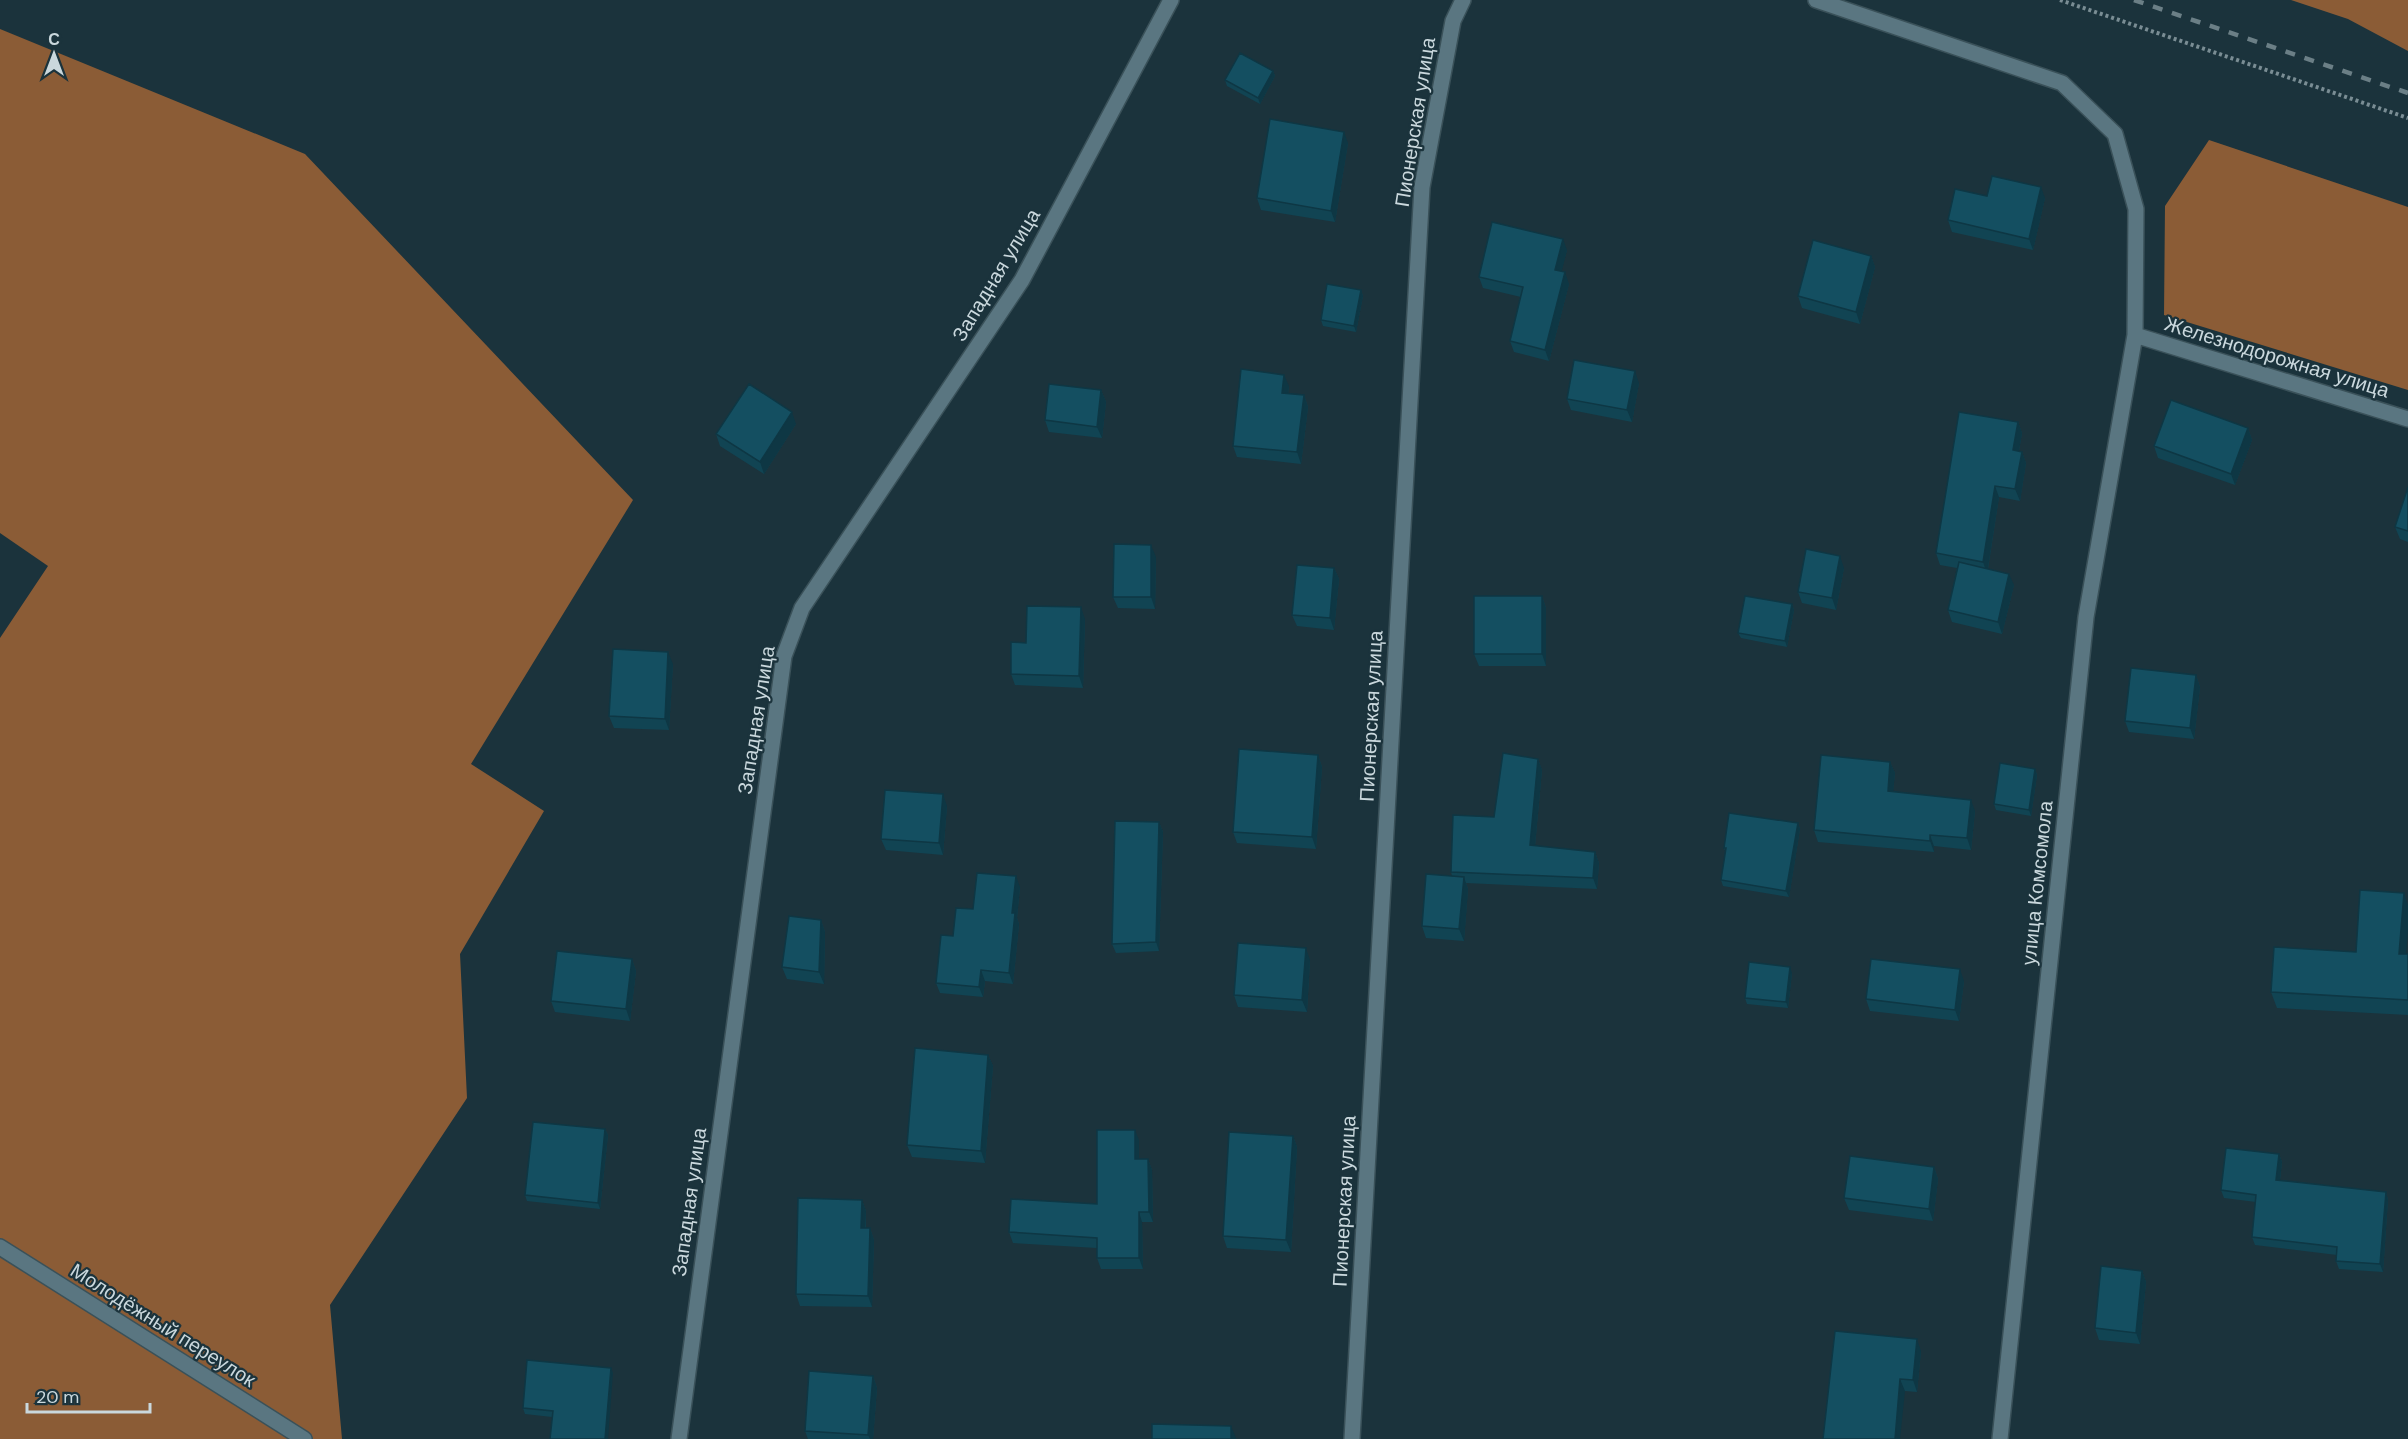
<svg xmlns="http://www.w3.org/2000/svg" width="2408" height="1439" font-family="'DM Sans',sans-serif">
<style>
.forest{fill:#8b5c36}
.lines{fill:none;stroke-linecap:round;stroke-linejoin:round}
.minor-casing{stroke:#3a5159;stroke-width:18}
.path{stroke:#7a8d94;stroke-width:4;stroke-dasharray:3 3;stroke-linecap:butt}
.minor{stroke:#5a7681;stroke-width:15}
.rail{stroke:#6b7f86;stroke-width:4.5;stroke-dasharray:10 10;stroke-linecap:butt}
.wall{fill:#114453}
.shaded-wall{fill:#0e3744}
.building{fill:#144f61;stroke:#0e3744;stroke-width:1.5}
.labels{text-anchor:middle;stroke-width:4.5;stroke-linejoin:round;paint-order:stroke}
.street-label{font-size:20px;fill:#cad8dd;stroke:#1b333c}
</style>
<rect width="100%" height="100%" fill="#1b333c"/>
<!-- forest -->
<path class="forest" d="M 2291,0 L 2408,0 L 2408,51 L 2348,19 Z
M 0,29 L 305,154 L 633,500 L 471,764 L 544,811 L 460,954 L 467,1098 L 330,1305 L 342,1439 L 0,1439 L 0,638 L 48,566 L 0,533 Z
M 2209,140 L 2408,207 L 2408,390 L 2164,315 L 2165,206 Z"/>
<g class="lines">
<defs>
<path id="minor" d="M 1816,0 L 2062,83 L 2115,134 L 2136,209 L 2135,335 L 2086,617 L 2000,1439
M 2135,335 L 2408,419
M 0,1247 L 304,1439
M 679,1439 L 784,656 L 802,608 L 1022,280 L 1171,0
M 1352,1439 L 1422,187 L 1453,21 L 1463,0"/>
</defs>
<!-- minor casing -->
<use href="#minor" class="minor-casing"/>
<!-- path -->
<path class="path" d="M 2060,0 L 2408,118"/>
<!-- minor -->
<use href="#minor" class="minor"/>
<!-- rail -->
<path class="rail" d="M 2134,0 L 2408,93"/>
</g>
<!-- wall -->
<path class="wall" d="M 1273,71 L 1275,76 L 1260,104 L 1227,86 L 1225,80 Z
M 1348,143 L 1335,222 L 1261,210 L 1257,198 Z
M 1987,196 L 2045,198 L 2033,250 L 1952,232 L 1948,220 Z
M 1567,250 L 1561,272 L 1569,284 L 1549,361 L 1514,352 L 1510,341 L 1521,297 L 1483,288 L 1479,277 Z
M 1871,256 L 1875,267 L 1860,324 L 1802,308 L 1798,296 Z
M 1361,290 L 1363,296 L 1356,332 L 1323,326 L 1321,320 Z
M 1639,383 L 1632,422 L 1571,410 L 1567,399 Z
M 1289,386 L 1288,394 L 1304,395 L 1308,407 L 1301,464 L 1237,457 L 1233,446 Z
M 1101,390 L 1106,402 L 1102,438 L 1049,432 L 1045,420 Z
M 2018,422 L 2022,433 L 2019,451 L 2022,452 L 2026,463 L 2020,501 L 1999,497 L 1988,569 L 2014,585 L 2002,634 L 1952,622 L 1948,610 L 1957,568 L 1940,565 L 1936,553 Z
M 796,424 L 764,474 L 720,446 L 716,434 Z
M 2248,428 L 2252,440 L 2235,485 L 2158,458 L 2154,446 Z
M 2408,487 L 2408,542 L 2400,539 L 2395,527 Z
M 1156,557 L 1155,609 L 1118,608 L 1113,597 Z
M 1334,568 L 1339,579 L 1334,630 L 1297,626 L 1292,615 Z
M 1844,568 L 1836,610 L 1802,603 L 1798,592 Z
M 1542,596 L 1546,608 L 1546,666 L 1479,666 L 1474,654 Z
M 1792,604 L 1794,610 L 1787,647 L 1741,638 L 1738,633 Z
M 1085,619 L 1083,688 L 1015,685 L 1011,674 L 1026,643 Z
M 673,664 L 669,730 L 614,728 L 609,716 Z
M 2196,675 L 2200,687 L 2194,739 L 2129,732 L 2125,721 Z
M 1318,755 L 1322,767 L 1316,849 L 1237,843 L 1233,832 Z
M 1538,759 L 1542,770 L 1535,846 L 1595,852 L 1599,863 L 1597,889 L 1466,883 L 1468,889 L 1464,941 L 1426,938 L 1422,926 L 1452,876 L 1451,872 Z
M 1890,762 L 1895,773 L 1893,791 L 1975,811 L 1971,850 L 1934,846 L 1934,852 L 1818,842 L 1814,830 Z
M 2035,769 L 2037,775 L 2031,816 L 1996,810 L 1994,804 Z
M 947,806 L 943,855 L 886,850 L 881,839 Z
M 1159,822 L 1163,832 L 1159,951 L 1116,953 L 1112,944 Z
M 1798,823 L 1800,829 L 1789,897 L 1723,886 L 1721,880 L 1726,853 L 1724,848 Z
M 1020,887 L 1017,918 L 1019,924 L 1013,984 L 985,981 L 983,997 L 940,993 L 936,983 L 953,936 L 973,909 Z
M 821,920 L 825,932 L 824,984 L 787,979 L 782,967 Z
M 2356,952 L 2408,954 L 2408,1015 L 2277,1008 L 2271,992 Z
M 632,959 L 636,971 L 630,1021 L 555,1012 L 551,1001 Z
M 1310,960 L 1307,1012 L 1238,1007 L 1234,995 Z
M 1792,973 L 1788,1008 L 1747,1004 L 1745,998 Z
M 1964,981 L 1959,1021 L 1870,1011 L 1866,999 Z
M 988,1055 L 993,1066 L 985,1163 L 912,1157 L 907,1145 Z
M 605,1129 L 608,1135 L 600,1209 L 527,1201 L 525,1195 Z
M 1293,1136 L 1297,1147 L 1291,1252 L 1227,1248 L 1223,1236 Z
M 1139,1140 L 1139,1159 L 1148,1159 L 1152,1170 L 1153,1222 L 1142,1222 L 1143,1269 L 1101,1269 L 1097,1258 L 1097,1248 L 1013,1243 L 1009,1232 L 1097,1204 Z
M 2279,1154 L 2282,1162 L 2280,1180 L 2386,1192 L 2388,1200 L 2383,1272 L 2339,1269 L 2336,1261 L 2337,1255 L 2255,1245 L 2252,1237 L 2256,1202 L 2224,1198 L 2221,1190 Z
M 1934,1167 L 1938,1179 L 1933,1221 L 1849,1210 L 1844,1198 Z
M 862,1200 L 866,1211 L 866,1228 L 870,1228 L 874,1240 L 872,1307 L 800,1306 L 796,1294 Z
M 2142,1271 L 2146,1282 L 2140,1344 L 2099,1340 L 2095,1328 Z
M 1921,1351 L 1917,1392 L 1905,1391 L 1823,1439 Z
M 613,1373 L 552,1417 L 525,1414 L 523,1408 Z
M 873,1376 L 877,1388 L 873,1439 L 808,1439 L 805,1431 Z"/>
<!-- shaded-wall -->
<path class="shaded-wall" d="M 1273,71 L 1275,76 L 1260,104 L 1258,98 Z
M 1344,132 L 1348,143 L 1335,222 L 1331,211 Z
M 2041,187 L 2045,198 L 2033,250 L 2029,239 Z
M 1563,239 L 1567,250 L 1559,282 L 1555,270 Z
M 1871,256 L 1875,267 L 1860,324 L 1856,312 Z
M 1565,272 L 1569,284 L 1549,361 L 1545,350 Z
M 1361,290 L 1363,296 L 1356,332 L 1354,326 Z
M 1635,371 L 1639,383 L 1632,422 L 1627,410 Z
M 1284,375 L 1289,386 L 1287,405 L 1282,393 Z
M 1101,390 L 1106,402 L 1102,438 L 1097,427 Z
M 1304,395 L 1308,407 L 1301,464 L 1297,452 Z
M 792,412 L 796,424 L 764,474 L 760,462 Z
M 2018,422 L 2022,433 L 2017,462 L 2013,450 Z
M 2248,428 L 2252,440 L 2235,485 L 2231,474 Z
M 2022,452 L 2026,463 L 2020,501 L 2015,489 Z
M 1995,486 L 1999,497 L 1987,574 L 1983,562 Z
M 1151,545 L 1156,557 L 1155,609 L 1151,597 Z
M 1840,556 L 1844,568 L 1836,610 L 1832,598 Z
M 1334,568 L 1339,579 L 1334,630 L 1330,618 Z
M 2009,574 L 2014,585 L 2002,634 L 1998,622 Z
M 1542,596 L 1546,608 L 1546,666 L 1542,654 Z
M 1792,604 L 1794,610 L 1787,647 L 1785,641 Z
M 1081,607 L 1085,619 L 1083,688 L 1079,676 Z
M 668,652 L 673,664 L 669,730 L 665,719 Z
M 2196,675 L 2200,687 L 2194,739 L 2190,728 Z
M 1318,755 L 1322,767 L 1316,849 L 1312,837 Z
M 1538,759 L 1542,770 L 1534,856 L 1530,845 Z
M 1890,762 L 1895,773 L 1892,803 L 1888,791 Z
M 2035,769 L 2037,775 L 2031,816 L 2029,810 Z
M 943,794 L 947,806 L 943,855 L 939,843 Z
M 1971,800 L 1975,811 L 1971,850 L 1967,838 Z
M 1159,822 L 1163,832 L 1159,951 L 1156,942 Z
M 1798,823 L 1800,829 L 1789,897 L 1786,891 Z
M 1930,835 L 1934,846 L 1934,852 L 1930,841 Z
M 1595,852 L 1599,863 L 1597,889 L 1593,878 Z
M 1016,876 L 1020,887 L 1017,918 L 1019,924 L 1013,984 L 1009,973 L 1012,913 Z
M 1464,877 L 1468,889 L 1464,941 L 1459,929 Z
M 2404,893 L 2408,905 L 2408,929 L 2405,970 L 2399,954 Z
M 821,920 L 825,932 L 824,984 L 819,972 Z
M 1306,948 L 1310,960 L 1307,1012 L 1302,1000 Z
M 632,959 L 636,971 L 630,1021 L 626,1009 Z
M 1790,967 L 1792,973 L 1788,1008 L 1786,1002 Z
M 1960,969 L 1964,981 L 1959,1021 L 1955,1010 Z
M 981,970 L 985,981 L 983,997 L 979,987 Z
M 988,1055 L 993,1066 L 985,1163 L 981,1151 Z
M 605,1129 L 608,1135 L 600,1209 L 598,1203 Z
M 1135,1130 L 1139,1140 L 1139,1170 L 1135,1159 Z
M 1293,1136 L 1297,1147 L 1291,1252 L 1286,1240 Z
M 2279,1154 L 2282,1162 L 2279,1188 L 2276,1180 Z
M 1148,1159 L 1152,1170 L 1153,1222 L 1149,1212 Z
M 1934,1167 L 1938,1179 L 1933,1221 L 1929,1209 Z
M 2386,1192 L 2388,1200 L 2383,1272 L 2380,1264 Z
M 862,1200 L 866,1211 L 865,1240 L 861,1228 Z
M 1139,1212 L 1142,1222 L 1143,1269 L 1139,1258 Z
M 870,1228 L 874,1240 L 872,1307 L 868,1296 Z
M 2142,1271 L 2146,1282 L 2140,1344 L 2136,1333 Z
M 1917,1339 L 1921,1351 L 1917,1392 L 1913,1380 Z
M 611,1368 L 613,1373 L 608,1439 L 605,1439 Z
M 873,1376 L 877,1388 L 873,1439 L 870,1439 L 868,1435 Z
M 1900,1379 L 1905,1391 L 1900,1439 L 1895,1439 Z
M 1231,1426 L 1236,1438 L 1236,1439 L 1231,1439 Z"/>
<!-- building -->
<path class="building" d="M 1240,53 L 1273,71 L 1258,98 L 1225,80 Z
M 1270,119 L 1344,132 L 1331,211 L 1257,198 Z
M 1992,176 L 2041,187 L 2029,239 L 1948,220 L 1955,189 L 1987,196 Z
M 1492,222 L 1563,239 L 1555,270 L 1565,272 L 1545,350 L 1510,341 L 1523,287 L 1479,277 Z
M 1813,240 L 1871,256 L 1856,312 L 1798,296 Z
M 1327,284 L 1361,290 L 1354,326 L 1321,320 Z
M 1574,360 L 1635,371 L 1627,410 L 1567,399 Z
M 1241,369 L 1284,375 L 1282,393 L 1304,395 L 1297,452 L 1233,446 Z
M 749,384 L 792,412 L 760,462 L 716,434 Z
M 1049,384 L 1101,390 L 1097,427 L 1045,420 Z
M 2171,400 L 2248,428 L 2231,474 L 2154,446 Z
M 1959,412 L 2018,422 L 2013,450 L 2022,452 L 2015,489 L 1995,486 L 1983,562 L 1936,553 Z
M 2408,487 L 2408,531 L 2395,527 Z
M 1114,544 L 1151,545 L 1151,597 L 1113,597 Z
M 1806,549 L 1840,556 L 1832,598 L 1798,592 Z
M 1959,562 L 2009,574 L 1998,622 L 1948,610 Z
M 1297,565 L 1334,568 L 1330,618 L 1292,615 Z
M 1474,596 L 1542,596 L 1542,654 L 1474,654 Z
M 1745,596 L 1792,604 L 1785,641 L 1738,633 Z
M 1027,606 L 1081,607 L 1079,676 L 1011,674 L 1011,642 L 1026,643 Z
M 613,649 L 668,652 L 665,719 L 609,716 Z
M 2131,668 L 2196,675 L 2190,728 L 2125,721 Z
M 1239,749 L 1318,755 L 1312,837 L 1233,832 Z
M 1503,753 L 1538,759 L 1530,845 L 1595,852 L 1593,878 L 1451,872 L 1453,815 L 1494,817 Z
M 1821,755 L 1890,762 L 1888,791 L 1971,800 L 1967,838 L 1930,835 L 1930,841 L 1814,830 Z
M 2000,763 L 2035,769 L 2029,810 L 1994,804 Z
M 885,790 L 943,794 L 939,843 L 881,839 Z
M 1729,813 L 1798,823 L 1786,891 L 1721,880 L 1726,848 L 1724,848 Z
M 1115,821 L 1159,822 L 1156,942 L 1112,944 Z
M 977,873 L 1016,876 L 1012,913 L 1015,913 L 1009,973 L 981,970 L 979,987 L 936,983 L 941,935 L 953,936 L 956,908 L 973,909 Z
M 1426,874 L 1464,877 L 1459,929 L 1422,926 Z
M 2360,890 L 2404,893 L 2399,954 L 2408,954 L 2408,1000 L 2271,992 L 2274,947 L 2356,952 Z
M 789,916 L 821,920 L 819,972 L 782,967 Z
M 1238,943 L 1306,948 L 1302,1000 L 1234,995 Z
M 557,951 L 632,959 L 626,1009 L 551,1001 Z
M 1871,959 L 1960,969 L 1955,1010 L 1866,999 Z
M 1749,962 L 1790,967 L 1786,1002 L 1745,998 Z
M 915,1048 L 988,1055 L 981,1151 L 907,1145 Z
M 533,1122 L 605,1129 L 598,1203 L 525,1195 Z
M 1097,1130 L 1135,1130 L 1135,1159 L 1148,1159 L 1149,1212 L 1139,1212 L 1139,1258 L 1097,1258 L 1097,1238 L 1009,1232 L 1011,1199 L 1097,1204 Z
M 1229,1132 L 1293,1136 L 1286,1240 L 1223,1236 Z
M 2226,1148 L 2279,1154 L 2276,1180 L 2386,1192 L 2380,1264 L 2336,1261 L 2337,1247 L 2252,1237 L 2256,1195 L 2221,1190 Z
M 1850,1156 L 1934,1167 L 1929,1209 L 1844,1198 Z
M 798,1198 L 862,1200 L 861,1228 L 870,1228 L 868,1296 L 796,1294 Z
M 2101,1266 L 2142,1271 L 2136,1333 L 2095,1328 Z
M 1835,1331 L 1917,1339 L 1913,1380 L 1900,1379 L 1895,1439 L 1823,1439 Z
M 527,1360 L 611,1368 L 605,1439 L 550,1439 L 553,1411 L 523,1408 Z
M 809,1371 L 873,1376 L 868,1435 L 805,1431 Z
M 1152,1424 L 1231,1426 L 1231,1439 L 1152,1439 Z"/>
<g class="labels">
<!-- street labels -->
<g class="street-label">
<text transform="translate(1415 122) rotate(-81)" y="7">Пионерская улица</text>
<text transform="translate(996 275) rotate(-59)" y="7">Западная улица</text>
<text transform="translate(2277 357) rotate(17)" y="7">Железнодорожная улица</text>
<text transform="translate(1371 716) rotate(-87)" y="7">Пионерская улица</text>
<text transform="translate(756 720) rotate(-81)" y="7">Западная улица</text>
<text transform="translate(2037 883) rotate(-84)" y="7">улица Комсомола</text>
<text transform="translate(1344 1201) rotate(-87)" y="7">Пионерская улица</text>
<text transform="translate(689 1202) rotate(-82)" y="7">Западная улица</text>
<text transform="translate(163 1325) rotate(32)" y="7">Молодёжный переулок</text>
</g>
</g>
<!-- north arrow -->
<g transform="translate(54 54)" stroke="#1b333c" stroke-width="4.5" paint-order="stroke">
<path d="M0-4.5L10 22L0 15L-10 22Z" fill="#cad8dd"/>
<text y="-9" font-size="16" font-weight="bold" text-anchor="middle" fill="#cad8dd">С</text>
</g>
<!-- scale -->
<path d="M27 1403v9h123v-9" fill="none" stroke="#cad8dd" stroke-width="3"/>
<text x="36" y="1403" font-size="18" fill="#cad8dd" stroke="#1b333c" stroke-width="4.5" paint-order="stroke">20 m</text>
</svg>
